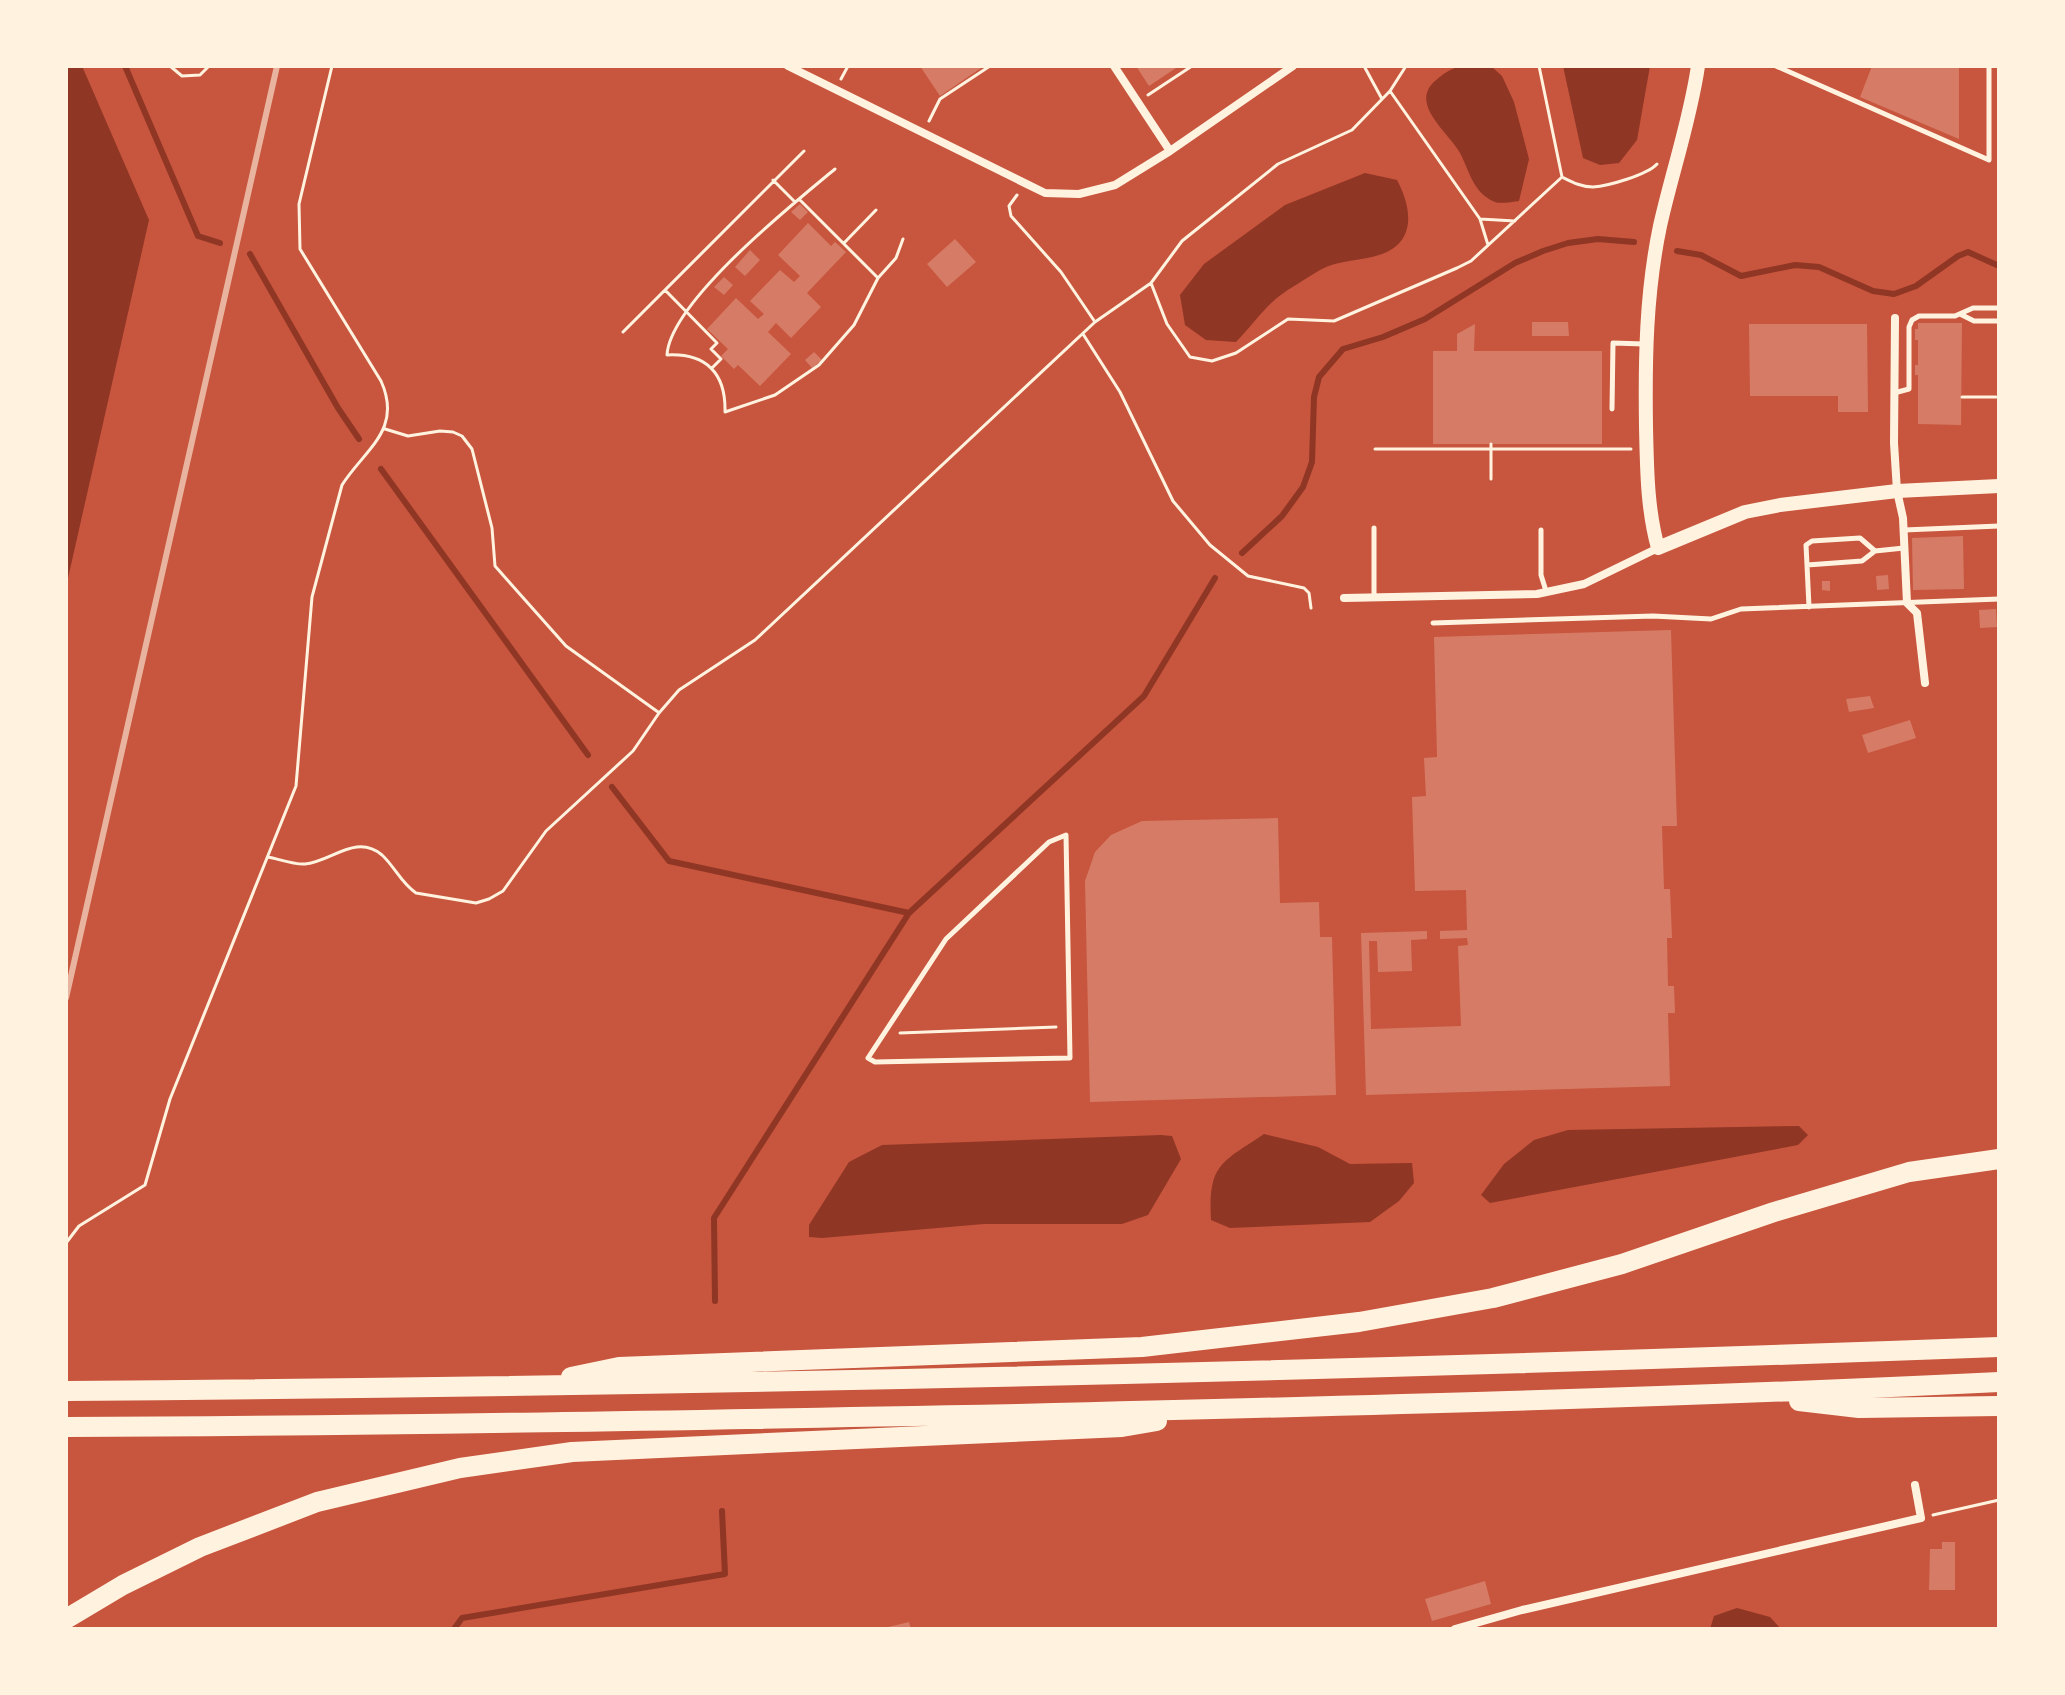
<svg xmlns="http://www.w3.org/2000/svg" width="2065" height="1695" font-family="'Roboto Condensed',sans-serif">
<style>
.water{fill:#8f3625}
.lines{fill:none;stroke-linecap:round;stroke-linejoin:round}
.stream{stroke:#8f3625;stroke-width:6}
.building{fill:#d67c66}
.path{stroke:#fff3e0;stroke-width:3}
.service{stroke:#fff3e0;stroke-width:5}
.minor{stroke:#fff3e0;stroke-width:8}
.tertiary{stroke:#fff3e0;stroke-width:14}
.motorway{stroke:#fff3e0;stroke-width:20}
.rail{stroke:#e9b49f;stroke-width:6}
</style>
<rect width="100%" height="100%" fill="#c8553d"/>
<!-- water -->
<path class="water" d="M 66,66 L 82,66 L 149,220 L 66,587 Z
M 1461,66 L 1492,67 L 1502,76 L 1514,102 L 1529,159 L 1519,201 C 1512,202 1501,204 1495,202 C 1473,193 1470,172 1460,153 C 1448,132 1409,104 1435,81 C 1444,73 1450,69 1461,66 Z
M 1563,66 L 1650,66 L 1637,140 L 1619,163 L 1600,165 L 1583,158 Z
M 1365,173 L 1397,180 C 1412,208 1417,243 1379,255 C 1361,261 1337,260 1320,270 C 1306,279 1291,287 1278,297 C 1263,309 1250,328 1236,342 L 1206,340 L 1185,325 L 1180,295 L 1204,264 L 1285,205 Z
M 1799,1126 L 1808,1135 L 1798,1145 L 1490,1203 L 1481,1195 L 1504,1164 L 1534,1140 L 1568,1130 Z
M 1264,1134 L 1318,1147 L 1350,1164 L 1412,1163 L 1414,1183 L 1399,1201 L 1370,1222 L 1230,1228 L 1211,1220 C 1208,1164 1221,1163 1264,1134 Z
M 1161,1135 L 1172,1136 L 1181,1159 L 1148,1215 L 1122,1224 L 984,1224 L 822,1238 L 809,1237 L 809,1225 L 849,1162 L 882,1145 Z
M 1737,1608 L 1770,1617 L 1781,1629 L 1710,1629 L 1714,1616 Z"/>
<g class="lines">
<!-- stream -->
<path class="stream" d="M 125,66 L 198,236 L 220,243
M 1677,251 L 1701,255 L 1741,276 L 1795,265 L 1819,267 L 1873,291 L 1894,294 L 1916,286 L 1958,256 L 1968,252 L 1999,266
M 250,254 L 338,408 L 359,439
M 381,469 L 588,755
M 1242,553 L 1282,516 L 1303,487 L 1312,462 L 1314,397 L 1319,377 L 1343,349 L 1383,337 L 1425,319 L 1515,263 L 1543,251 L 1568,243 L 1598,239 L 1634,242
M 612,787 L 669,861 L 909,913
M 715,1301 L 714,1218 L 909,913 L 1144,696 L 1215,578
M 454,1629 L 462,1618 L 725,1574 L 722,1511"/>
</g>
<!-- building -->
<path class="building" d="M 920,66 L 984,66 L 940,96 Z
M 1136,66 L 1179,66 L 1149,86 Z
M 1872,66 L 1959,66 L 1959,139 L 1860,97 Z
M 800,204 L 808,212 L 800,220 L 791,212 Z
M 808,223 L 831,246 L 835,242 L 846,252 L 807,293 L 821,307 L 791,338 L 776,323 L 768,332 L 791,354 L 760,386 L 738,365 L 734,369 L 721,356 L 728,349 L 707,329 L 736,298 L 758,319 L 764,314 L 750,301 L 780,270 L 794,282 L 800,276 L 778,255 Z
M 955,239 L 976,262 L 947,287 L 927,264 Z
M 750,250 L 760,260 L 745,276 L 735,267 Z
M 724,277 L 733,285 L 724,295 L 714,287 Z
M 1532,322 L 1568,322 L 1569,336 L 1532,336 Z
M 1918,323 L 1962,323 L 1961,425 L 1918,424 L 1918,375 L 1915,375 L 1915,365 L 1918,365 L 1918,340 L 1915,340 L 1915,329 L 1918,329 Z
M 1475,324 L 1474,351 L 1602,351 L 1602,444 L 1433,444 L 1433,351 L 1457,351 L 1457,334 Z
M 1749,324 L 1867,324 L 1868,412 L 1838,412 L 1838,396 L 1750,396 Z
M 814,352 L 822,360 L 812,368 L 805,360 Z
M 1963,536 L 1964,589 L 1913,590 L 1912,538 Z
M 1888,575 L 1889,589 L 1877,590 L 1876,576 Z
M 1822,581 L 1830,581 L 1830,591 L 1822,590 Z
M 1996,609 L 1997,627 L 1980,628 L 1979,610 Z
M 1671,630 L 1677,826 L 1662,826 L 1664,889 L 1670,889 L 1672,938 L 1667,938 L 1668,986 L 1674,986 L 1675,1013 L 1668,1013 L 1670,1086 L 1366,1095 L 1361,933 L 1427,931 L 1427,939 L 1411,940 L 1412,971 L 1378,972 L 1377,941 L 1369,941 L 1371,1029 L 1461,1026 L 1458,946 L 1468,945 L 1467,938 L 1440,939 L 1440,931 L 1467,930 L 1466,890 L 1415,891 L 1412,797 L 1426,796 L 1424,758 L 1437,757 L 1434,637 Z
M 1870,696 L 1874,708 L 1849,712 L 1846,699 Z
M 1910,720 L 1916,738 L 1868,753 L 1862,735 Z
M 1278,818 L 1280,903 L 1319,902 L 1320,937 L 1332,937 L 1336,1095 L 1090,1102 L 1085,881 L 1095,852 L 1111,835 L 1142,821 Z
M 1942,1542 L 1955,1542 L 1955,1590 L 1929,1590 L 1930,1549 L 1942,1549 Z
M 1485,1581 L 1491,1604 L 1432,1621 L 1425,1599 Z
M 909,1622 L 911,1629 L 885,1629 L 884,1628 Z"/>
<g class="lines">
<!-- path -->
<path class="path" d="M 170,66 L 182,76 L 200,75 L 209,66
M 1364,66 L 1382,99
M 1539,66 L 1562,177 C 1572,182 1581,187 1593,187 C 1608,186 1647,175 1657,164
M 841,79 L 848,66
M 1390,91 L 1480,219 L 1488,245
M 1148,95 L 1192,66
M 929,121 L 940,99 L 990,66
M 835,169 C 794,203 670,302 667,355 C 706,353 726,373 725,412 L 775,395 L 819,365 L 854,325 L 878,278 L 896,258 L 903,239
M 773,180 L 795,202
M 1017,195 L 1009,206 L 1011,216 L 1061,272 L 1095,322
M 799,199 L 878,278
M 1480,219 L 1515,221
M 844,243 L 876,210
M 1151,283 L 1167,324 L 1190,357 L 1212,361 L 1236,353 L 1288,319 L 1334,321 L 1457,268 L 1471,261 L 1562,177
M 665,290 L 717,343 L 711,349 L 721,359 L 713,367
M 623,332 L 804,151
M 1083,334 L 1120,392 L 1173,501 L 1210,545 L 1248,576 L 1304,588 L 1309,593 L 1311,608
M 1962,397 L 1996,397
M 385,429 L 408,436 L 440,431 L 453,432 L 462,436 L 472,449 L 492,528 L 495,566 L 566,646 L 658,712
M 1491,444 L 1491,479
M 1375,449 L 1631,449
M 268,857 C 279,859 294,865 305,864 C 331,862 356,833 382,855 C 395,867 401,883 416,893 L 476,903 L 489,899 L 503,891 L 546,831 L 633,751 L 659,713 L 679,690 L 755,640 L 1095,322 L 1151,283 L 1182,241 L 1278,164 L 1352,130 L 1390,91 L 1406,66
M 900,1033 L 1056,1027
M 66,1243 L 79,1226 L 145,1185 L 170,1099 L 296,786 L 312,597 L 342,485 C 365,449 403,430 381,381 L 300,249 L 299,204 L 332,66
M 1933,1515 L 1999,1500"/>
<!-- service -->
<path class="service" d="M 1776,66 L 1989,160 L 1989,66
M 1960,314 L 1974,321 L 1999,321
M 1894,393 L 1909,389 L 1909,327 L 1912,320 L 1919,316 L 1955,316 L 1973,308 L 1999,308
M 1612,409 L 1613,343 L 1644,344
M 1541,530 L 1541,575 L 1546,591
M 1904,530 L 1999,526
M 1807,565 L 1806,545 L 1812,541 L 1860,538 L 1875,551
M 1374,598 L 1374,528
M 1809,607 L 1807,565 L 1862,561 L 1875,551 L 1904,548
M 1433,623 L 1653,616 L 1711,619 L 1741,609 L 1999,599
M 1066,835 L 1070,1058 L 875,1062 L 868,1058 L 946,939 L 1049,842 Z"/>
<!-- minor -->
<path class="minor" d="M 788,66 L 1045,193 L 1079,194 L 1115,185 L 1170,151 L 1293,66
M 1114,66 L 1170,151
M 1895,318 L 1894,443 L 1897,491 L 1903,518 L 1907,603 L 1917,613 L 1925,683
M 1344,598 L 1537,594 L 1584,584 L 1658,548
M 1455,1629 L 1522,1610 L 1921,1518 L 1915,1485"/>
<!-- tertiary -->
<path class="tertiary" d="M 1698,66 C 1690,121 1672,172 1660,226 C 1646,293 1645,359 1646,427 C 1647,468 1647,508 1658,548 L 1745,512 L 1780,505 L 1897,491 L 1999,486"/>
<!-- motorway -->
<path class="motorway" d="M 571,1377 L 619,1367 L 1142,1347 L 1359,1322 L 1493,1298 L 1622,1264 L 1774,1212 L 1909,1172 L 1999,1159
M 66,1391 C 711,1386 1355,1371 1999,1347
M 1799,1401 L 1859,1408 L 1999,1406
M 66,1427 C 383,1426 701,1420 1018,1414 C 1345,1406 1672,1398 1999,1382
M 66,1619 L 123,1585 L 200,1547 L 317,1502 L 460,1468 L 572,1452 L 1122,1427 L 1157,1421"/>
<!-- rail -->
<path class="rail" d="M 66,998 L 277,66"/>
</g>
<!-- border -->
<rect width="2065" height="1695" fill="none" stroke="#fff3e0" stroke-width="136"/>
</svg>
